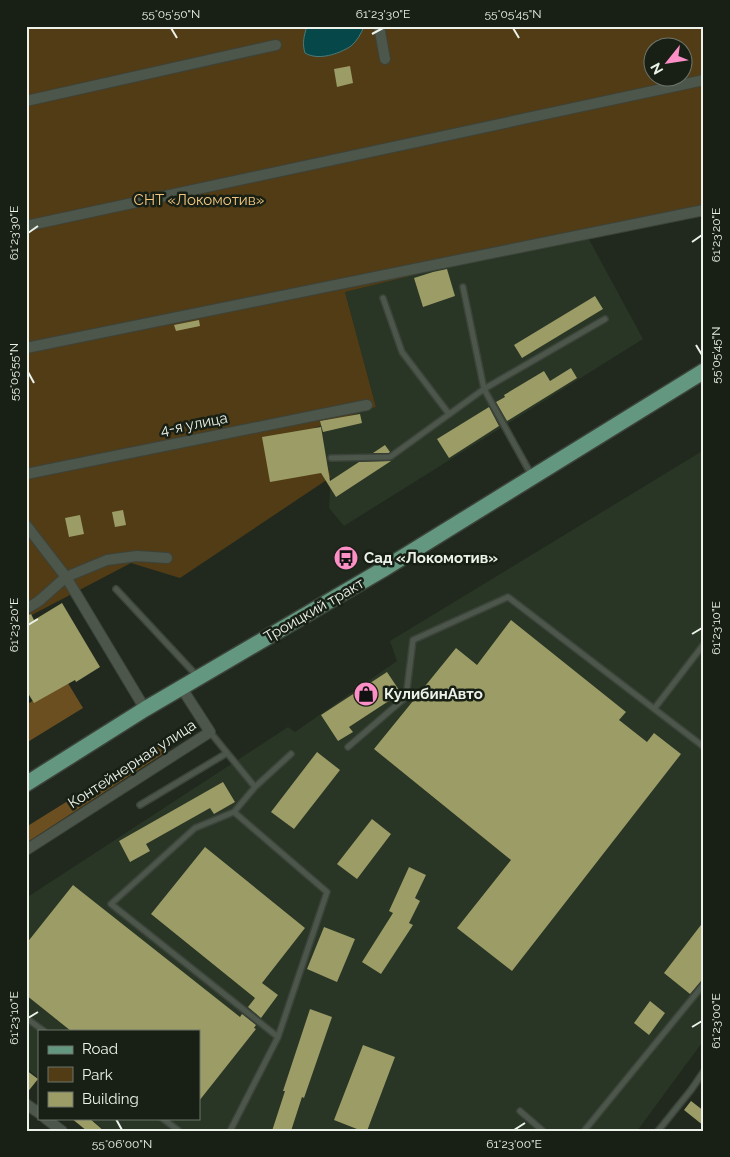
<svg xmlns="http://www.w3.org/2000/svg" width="730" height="1157" font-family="Raleway,sans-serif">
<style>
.built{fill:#293525}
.green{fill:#513c16;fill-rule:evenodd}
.forest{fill:#6b4f20}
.water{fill:#064749;stroke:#4b7a79}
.building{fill:#9c9c66}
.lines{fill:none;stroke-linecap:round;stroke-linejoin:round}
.lane-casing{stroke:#3c433a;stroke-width:8}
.street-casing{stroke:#3c433a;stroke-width:12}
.primary-casing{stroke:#3c433a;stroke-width:18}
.lane{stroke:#4d564a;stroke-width:5}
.street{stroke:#4d564a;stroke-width:10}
.primary{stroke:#639780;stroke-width:15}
.ticks{fill:none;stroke:#ecf2ea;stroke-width:2}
.labels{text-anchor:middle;stroke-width:5;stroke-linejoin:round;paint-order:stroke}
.park-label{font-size:15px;fill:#f5c880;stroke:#182015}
.street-label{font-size:15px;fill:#ecf2ea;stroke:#182015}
.poi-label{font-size:15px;font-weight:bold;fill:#ecf2ea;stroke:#182015;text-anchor:start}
.neatline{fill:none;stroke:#ecf2ea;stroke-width:2}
.ticks-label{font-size:12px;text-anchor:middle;fill:#ecf2ea}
</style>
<rect width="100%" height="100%" fill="#21291e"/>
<!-- built -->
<path class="built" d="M 585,232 L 643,339 L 344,526 L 329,508 L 331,477 L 314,428 L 376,407 L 345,292 Z
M 704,450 L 704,1040 L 637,1131 L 105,1131 L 90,1118 L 199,1118 L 199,1031 L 39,1031 L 39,1078 L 26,1068 L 26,898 L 288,727 L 295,732 L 397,661 L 390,641 Z"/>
<!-- green -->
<path class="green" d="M 26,26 L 704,26 L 704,204 L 345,292 L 376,407 L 314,428 L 331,477 L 180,578 L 131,563 L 26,618 ZM 652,48 L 682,48 L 682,78 L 652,78 Z"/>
<!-- forest -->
<path class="forest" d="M 66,680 L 83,708 L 26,743 L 26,705 Z
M 161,743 L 166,752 L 26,843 L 26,827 Z"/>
<!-- water -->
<path class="water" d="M 307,26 L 364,26 C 361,34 357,41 351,46 C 339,54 318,61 305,53 C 302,43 304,36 307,26 Z"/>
<!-- building -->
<path class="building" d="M 350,66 L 353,83 L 337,87 L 334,69 Z
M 447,269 L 455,296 L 423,307 L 414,278 L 433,272 Z
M 595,296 L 603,309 L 522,358 L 514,345 Z
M 199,320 L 200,326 L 176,331 L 174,325 Z
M 571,368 L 577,378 L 507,421 L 496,402 L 505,397 L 504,395 L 544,371 L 550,381 Z
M 489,407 L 499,426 L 449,458 L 437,439 Z
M 360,414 L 362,423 L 323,432 L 320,421 Z
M 321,427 L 330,481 L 359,462 L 391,461 L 336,497 L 321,473 L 270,482 L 262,437 Z
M 385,445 L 390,452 L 389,453 L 373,453 Z
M 123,510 L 126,525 L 115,527 L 112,512 Z
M 80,515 L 84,534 L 69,537 L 65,518 Z
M 62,603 L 100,667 L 76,682 L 75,680 L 34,703 L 26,690 L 26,616 L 31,614 L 34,620 Z
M 511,620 L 626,712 L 619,720 L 647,742 L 654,733 L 681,754 L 512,971 L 457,928 L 511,860 L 374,749 L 456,648 L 477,665 Z
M 387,672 L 401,693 L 349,727 L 353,732 L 338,741 L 321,715 Z
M 317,752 L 340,770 L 294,829 L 271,812 Z
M 223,782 L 235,802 L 214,814 L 210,808 L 146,844 L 150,851 L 130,862 L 119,841 Z
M 372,819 L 391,834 L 357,879 L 337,864 Z
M 205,847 L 305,928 L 262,983 L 278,995 L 261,1018 L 248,1007 L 255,998 L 151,914 Z
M 409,867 L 426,875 L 415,898 L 420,901 L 409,923 L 413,925 L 381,974 L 362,962 L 393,913 L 389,911 Z
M 73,885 L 240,1017 L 242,1014 L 256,1025 L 254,1028 L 256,1029 L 199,1101 L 199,1031 L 71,1031 L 26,995 L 26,944 Z
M 704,921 L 704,980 L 701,981 L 690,994 L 664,973 Z
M 324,927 L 355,939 L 337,982 L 307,969 Z
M 650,1001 L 665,1013 L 649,1035 L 634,1023 Z
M 310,1009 L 332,1017 L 304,1098 L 302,1097 L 291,1131 L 272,1131 L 285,1091 L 283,1091 Z
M 363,1045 L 395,1057 L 367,1131 L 362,1131 L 334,1120 Z
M 26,1070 L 38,1079 L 26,1094 Z
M 691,1101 L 704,1111 L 704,1126 L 684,1110 Z
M 71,1118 L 89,1118 L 104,1131 L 87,1131 Z"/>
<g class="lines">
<defs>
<path id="lane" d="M 463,287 L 484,389 L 532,476
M 383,298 L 402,352 L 449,414
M 331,458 L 390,457 L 484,389 L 605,319
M 116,589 L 198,677
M 654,709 L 704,644
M 210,732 L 255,787 L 234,812 L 195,828 L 111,904 L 278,1037 L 230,1131
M 348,747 L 406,697 L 413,640 L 508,597 L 704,747
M 255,787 L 291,754
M 140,805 L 227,753
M 234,812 L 327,892 L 278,1037
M 26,1018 L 44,1031
M 520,1111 L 543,1131
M 162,1118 L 179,1131
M 584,1131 L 704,984
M 658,1131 L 691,1090 L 704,1071"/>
<path id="street" d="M 379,26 L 385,59
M 26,101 L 276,45
M 26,226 L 704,80
M 26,348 L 704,210
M 26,474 L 367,405
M 26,525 L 66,577 L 145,709
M 26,609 L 39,601 L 66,577 L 107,560 L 137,556 L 167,558
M 26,850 L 210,732 L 181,687
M 26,1104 L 39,1113
M 45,1118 L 62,1131"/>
<path id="primary" d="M 26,784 L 145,709 L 382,570 L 704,371"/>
</defs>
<!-- lane casing -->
<use href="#lane" class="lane-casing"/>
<!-- street casing -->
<use href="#street" class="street-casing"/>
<!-- primary casing -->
<use href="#primary" class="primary-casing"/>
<!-- lane -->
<use href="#lane" class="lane"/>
<!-- street -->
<use href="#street" class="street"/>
<!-- primary -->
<use href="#primary" class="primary"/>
</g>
<!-- ticks -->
<path class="ticks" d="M 171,28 L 177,38M 513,28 L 519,38M 372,34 L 383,28M 28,233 L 38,226M 692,242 L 702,235M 696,345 L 702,355M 28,372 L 34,383M 28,625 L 38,619M 692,634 L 702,628M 28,1018 L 38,1012M 692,1027 L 702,1021M 116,1119 L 122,1130M 514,1130 L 525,1123"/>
<!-- icons -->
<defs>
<symbol id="bus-disc" viewBox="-11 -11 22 22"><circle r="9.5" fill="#fb8fc6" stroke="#182015"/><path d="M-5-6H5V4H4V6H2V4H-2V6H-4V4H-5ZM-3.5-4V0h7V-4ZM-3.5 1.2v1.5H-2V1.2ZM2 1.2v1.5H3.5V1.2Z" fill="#111"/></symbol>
<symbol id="shop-disc" viewBox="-11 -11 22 22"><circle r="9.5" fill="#fb8fc6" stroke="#182015"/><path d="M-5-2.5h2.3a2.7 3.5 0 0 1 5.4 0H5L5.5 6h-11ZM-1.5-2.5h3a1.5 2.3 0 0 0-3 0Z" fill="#111"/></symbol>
</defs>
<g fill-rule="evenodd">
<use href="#bus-disc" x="332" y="544" width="28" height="28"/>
<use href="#shop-disc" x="352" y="680" width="28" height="28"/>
</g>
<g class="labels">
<!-- park labels -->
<g class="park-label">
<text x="199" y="205">СНТ «Локомотив»</text>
</g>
<!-- street labels -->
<g class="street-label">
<text transform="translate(194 424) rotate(-11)" y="5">4-я улица</text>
<text transform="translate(314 610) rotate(-30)" y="5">Троицкий тракт</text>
<text transform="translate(132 764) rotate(-33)" y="5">Контейнерная улица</text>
</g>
<!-- poi labels -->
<g class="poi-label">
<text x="364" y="563">Сад «Локомотив»</text>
<text x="384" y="699">КулибинАвто</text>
</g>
</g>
<!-- border -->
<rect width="730" height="1157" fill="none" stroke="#182015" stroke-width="55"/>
<!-- legend -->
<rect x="38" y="1030" width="162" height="90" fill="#182015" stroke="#6d746a"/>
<rect x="48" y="1046" width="25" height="8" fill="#639780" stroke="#6d746a"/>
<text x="82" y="1054" font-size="15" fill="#ecf2ea">Road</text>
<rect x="48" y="1067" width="25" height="15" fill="#513c16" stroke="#6d746a"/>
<text x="82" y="1080" font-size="15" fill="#ecf2ea">Park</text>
<rect x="48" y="1092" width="25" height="15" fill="#9c9c66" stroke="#6d746a"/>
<text x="82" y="1104" font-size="15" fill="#ecf2ea">Building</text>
<!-- north arrow -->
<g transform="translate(668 62) rotate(240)"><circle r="24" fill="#182015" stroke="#6d746a"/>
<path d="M0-4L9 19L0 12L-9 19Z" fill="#fb8fc6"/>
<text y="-8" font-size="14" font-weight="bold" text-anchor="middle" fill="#ecf2ea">N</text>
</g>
<rect x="28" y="28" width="674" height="1102" class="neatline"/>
<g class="ticks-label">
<text x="171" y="18">55°05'50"N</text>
<text x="383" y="18">61°23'30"E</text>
<text x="513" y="18">55°05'45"N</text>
<text transform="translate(14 233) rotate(-90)" y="4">61°23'30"E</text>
<text transform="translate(716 235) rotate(-90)" y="4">61°23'20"E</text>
<text transform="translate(716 355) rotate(-90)" y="4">55°05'45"N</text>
<text transform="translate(14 372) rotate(-90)" y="4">55°05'55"N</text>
<text transform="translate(14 625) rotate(-90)" y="4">61°23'20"E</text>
<text transform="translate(716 628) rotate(-90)" y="4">61°23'10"E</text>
<text transform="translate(14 1018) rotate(-90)" y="4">61°23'10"E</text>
<text transform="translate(716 1021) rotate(-90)" y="4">61°23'00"E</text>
<text x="122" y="1148">55°06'00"N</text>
<text x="514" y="1148">61°23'00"E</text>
</g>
</svg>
